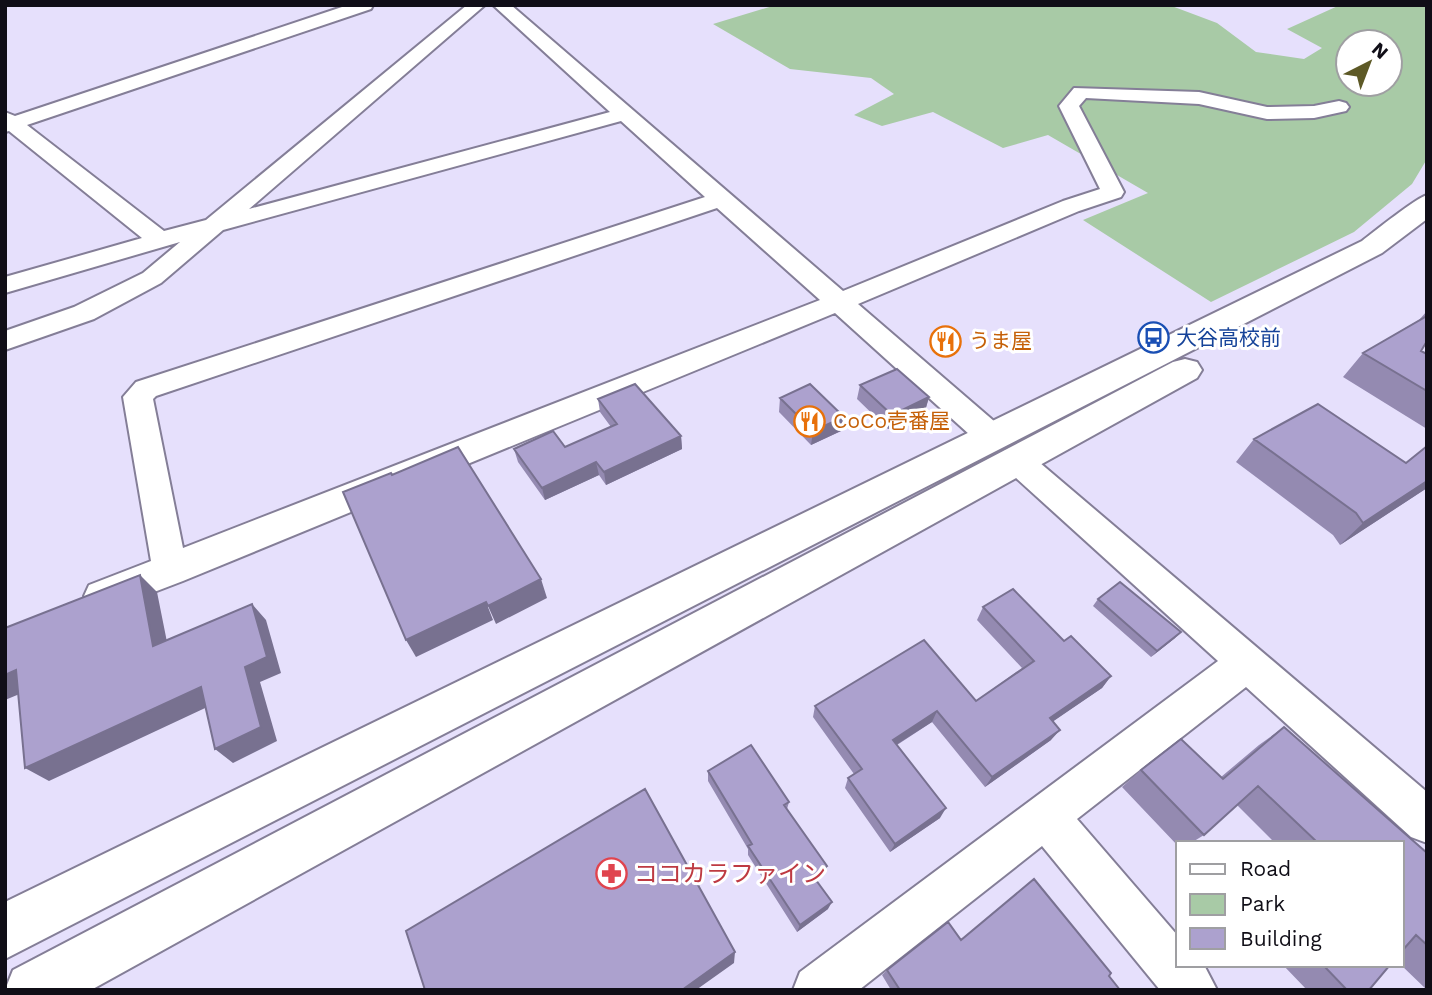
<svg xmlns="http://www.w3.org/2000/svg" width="1432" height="995" font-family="'Work Sans','Noto Sans JP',sans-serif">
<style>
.green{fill:#a8caa6;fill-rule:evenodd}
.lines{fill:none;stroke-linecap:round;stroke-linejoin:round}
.minor-casing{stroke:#847e97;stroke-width:4}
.tertiary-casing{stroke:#847e97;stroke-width:4}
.minor{fill:#fff;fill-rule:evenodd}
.tertiary{fill:#fff;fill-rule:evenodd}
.wall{fill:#948ab1}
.shaded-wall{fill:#787190}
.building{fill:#aca1ce;stroke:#787190;stroke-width:2}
.labels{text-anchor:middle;stroke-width:6;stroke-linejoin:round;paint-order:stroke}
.transit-label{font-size:21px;fill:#164399;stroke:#fff;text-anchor:start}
.food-label{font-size:21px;fill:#c56008;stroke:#fff;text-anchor:start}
.near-health-label{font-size:24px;fill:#be3a42;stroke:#fff;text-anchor:start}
</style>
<rect width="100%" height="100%" fill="#e6e0fc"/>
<!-- green -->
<path class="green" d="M 776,5 L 1169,5 L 1217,23 L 1256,52 L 1304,59 L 1322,48 L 1287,29 L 1340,5 L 1427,5 L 1427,159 L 1412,184 L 1354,232 L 1211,302 L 1083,220 L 1148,193 L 1048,135 L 1003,148 L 933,112 L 882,126 L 854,115 L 894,94 L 871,78 L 790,69 L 713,24 ZM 1348,42 L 1390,42 L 1390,84 L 1348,84 Z"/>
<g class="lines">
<defs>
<path id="minor" d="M 348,5 L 373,5 L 371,9 L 27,125 L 164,231 L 206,220 L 467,5 L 485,5 L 249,209 L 610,112 L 493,5 L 511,5 L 843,291 L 1063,201 L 1100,189 L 1059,106 L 1074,88 L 1199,92 L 1267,107 L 1314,106 L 1339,101 L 1346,103 L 1349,107 L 1346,111 L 1314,118 L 1267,119 L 1199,104 L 1086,98 L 1079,106 L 1124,192 L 1121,197 L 1079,211 L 858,304 L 1002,428 L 1007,436 L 1002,444 L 991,447 L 980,444 L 835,313 L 183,581 L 102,612 L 89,607 L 84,596 L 89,585 L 151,561 L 123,397 L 136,382 L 705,197 L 621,121 L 223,230 L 161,283 L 94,319 L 5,350 L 5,331 L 74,307 L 143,273 L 180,242 L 5,293 L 5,277 L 142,238 L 9,131 L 5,132 L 5,112 L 15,116 ZM 717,208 L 820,300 L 183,548 L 153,399 L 156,396 Z
M 1015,447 L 1026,451 L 1427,792 L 1427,843 L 1411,837 L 1246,687 L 1077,819 L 1178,936 L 1178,965 L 1204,965 L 1217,990 L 1160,990 L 1042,846 L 859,990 L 793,990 L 800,972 L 1218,661 L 1004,467 L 999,459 L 1004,451 Z"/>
<path id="tertiary" d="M 1427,195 L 1427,219 L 1382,253 L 5,959 L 5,902 L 1362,241 C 1375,231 1416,198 1427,195 Z
M 1185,359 L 1197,362 L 1202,370 L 1197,378 L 91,990 L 5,990 L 13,970 L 1173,362 Z"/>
</defs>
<!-- minor casing -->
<use href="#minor" class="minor-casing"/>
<!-- tertiary casing -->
<use href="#tertiary" class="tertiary-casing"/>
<!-- minor -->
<use href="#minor" class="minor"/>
<!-- tertiary -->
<use href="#tertiary" class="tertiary"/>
</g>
<!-- wall -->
<path class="wall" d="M 1427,311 L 1427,341 L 1421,351 L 1427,354 L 1427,429 L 1343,377 L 1363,353 L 1419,320 Z
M 860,385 L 929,397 L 925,411 L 888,429 L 857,399 Z
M 780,398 L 841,431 L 811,445 L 779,412 Z
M 598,399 L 681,436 L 682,449 L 606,485 L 599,475 L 545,500 L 518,462 L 514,449 L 565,447 L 611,427 L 600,412 Z
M 1254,439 L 1406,463 L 1427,488 L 1340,545 L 1333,535 L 1236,462 Z
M 1098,599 L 1175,638 L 1151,657 L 1093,606 Z
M 983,607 L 1064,641 L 1111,676 L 1102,688 L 1053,721 L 1051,740 L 985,787 L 932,722 L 897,745 L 940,818 L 890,852 L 845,788 L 848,778 L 854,774 L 813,717 L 815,706 L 976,701 L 1022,668 L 977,620 Z
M 1284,727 L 1427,853 L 1427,990 L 1401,965 L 1402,965 L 1402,843 L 1275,843 L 1237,805 L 1204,835 L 1191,843 L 1178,843 L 1178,846 L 1122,787 L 1141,770 L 1221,777 L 1259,745 Z
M 708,771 L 789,802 L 787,809 L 824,874 L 816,880 L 828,909 L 797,932 L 748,855 L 748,849 L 708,781 Z
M 961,940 L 1109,976 L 1120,990 L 891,990 L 882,975 L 887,970 Z
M 1283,965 L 1390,965 L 1369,990 L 1307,990 Z"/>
<!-- shaded-wall -->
<path class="shaded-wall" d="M 929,397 L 925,411 L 888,429 L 892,415 Z
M 844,417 L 841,431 L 811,445 L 813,431 Z
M 681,436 L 682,449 L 606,485 L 604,472 Z
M 596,462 L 599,475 L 545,500 L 542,488 Z
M 1427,481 L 1427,488 L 1340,545 L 1363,523 Z
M 140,575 L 157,592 L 171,662 L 153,646 Z
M 541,579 L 547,598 L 496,624 L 488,606 Z
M 486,602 L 493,620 L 416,657 L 406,640 Z
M 252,604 L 266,620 L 281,673 L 260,682 L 277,741 L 233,763 L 215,749 L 245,667 Z
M 1181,632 L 1175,638 L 1151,657 L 1157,651 Z
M 16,670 L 39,686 L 5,700 L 5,675 Z
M 1111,676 L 1102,688 L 1042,729 L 1050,718 Z
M 201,687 L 218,702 L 49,781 L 25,768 Z
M 937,711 L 932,722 L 888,750 L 893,740 Z
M 1060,730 L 1051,740 L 985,787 L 992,777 Z
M 946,808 L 940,818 L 890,852 L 895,844 Z
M 827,866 L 824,874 L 811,884 L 813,876 Z
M 832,902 L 828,909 L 797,932 L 800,925 Z
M 735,952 L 734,963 L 696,990 L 682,990 Z"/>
<!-- building -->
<path class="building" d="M 1427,316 L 1427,341 L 1421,351 L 1427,354 L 1427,391 L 1363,353 Z
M 897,369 L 929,397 L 892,415 L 860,385 Z
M 635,384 L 681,436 L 604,472 L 596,462 L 542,488 L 514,449 L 553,431 L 565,447 L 617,424 L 598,399 Z
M 810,384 L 844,417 L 813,431 L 780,398 Z
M 1318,404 L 1406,463 L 1427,446 L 1427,481 L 1363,523 L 1356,513 L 1254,439 Z
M 458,447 L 541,579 L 488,606 L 486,602 L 406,640 L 343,492 L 391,473 L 392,475 Z
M 140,575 L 153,646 L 252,604 L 267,657 L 245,667 L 261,727 L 215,749 L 201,687 L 25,768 L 16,670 L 5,675 L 5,628 Z
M 1120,582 L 1181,632 L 1157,651 L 1098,599 Z
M 1013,589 L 1064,641 L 1071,636 L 1111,676 L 1050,718 L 1060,730 L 992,777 L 937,711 L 893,740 L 946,808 L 895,844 L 848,778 L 862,769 L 815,706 L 924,640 L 976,701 L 1034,661 L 983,607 Z
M 1284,727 L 1427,853 L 1427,945 L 1416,935 L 1402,951 L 1402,843 L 1318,843 L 1258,786 L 1204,835 L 1141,770 L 1181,739 L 1223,779 Z
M 751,745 L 789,802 L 784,805 L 827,866 L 813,876 L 832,902 L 800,925 L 748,846 L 752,844 L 708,771 Z
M 645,789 L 735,952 L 682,990 L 425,990 L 406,931 Z
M 1034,879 L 1111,973 L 1109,976 L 1120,990 L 900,990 L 887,970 L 948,922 L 961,940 Z
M 1323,965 L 1390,965 L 1369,990 L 1347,990 Z"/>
<!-- icons -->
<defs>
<symbol id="bus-ring" viewBox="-11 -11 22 22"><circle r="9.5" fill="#fff" stroke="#1a4fb4" stroke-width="1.5"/><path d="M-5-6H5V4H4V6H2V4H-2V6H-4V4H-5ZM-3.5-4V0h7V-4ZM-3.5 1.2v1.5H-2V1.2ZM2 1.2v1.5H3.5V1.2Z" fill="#1a4fb4"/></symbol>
<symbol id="restaurant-ring" viewBox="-11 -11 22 22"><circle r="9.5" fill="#fff" stroke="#e8710a" stroke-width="1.5"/><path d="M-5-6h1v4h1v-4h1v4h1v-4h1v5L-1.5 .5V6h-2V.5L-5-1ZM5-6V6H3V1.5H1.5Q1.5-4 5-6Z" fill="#e8710a"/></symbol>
<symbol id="pharmacy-ring" viewBox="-11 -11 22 22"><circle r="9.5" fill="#fff" stroke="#e0444e" stroke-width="1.5"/><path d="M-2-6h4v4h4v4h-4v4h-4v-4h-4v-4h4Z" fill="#e0444e"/></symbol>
</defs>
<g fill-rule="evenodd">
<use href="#bus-ring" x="1136" y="320" width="35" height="35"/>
<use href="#restaurant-ring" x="928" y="324" width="35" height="35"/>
<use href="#restaurant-ring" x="792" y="404" width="35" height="35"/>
<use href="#pharmacy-ring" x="594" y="856" width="35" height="35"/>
</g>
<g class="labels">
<!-- transit labels -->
<g class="transit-label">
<text x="1176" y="345">大谷高校前</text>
</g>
<!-- food labels -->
<g class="food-label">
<text x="969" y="348">うま屋</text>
<text x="833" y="428">CoCo壱番屋</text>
</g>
<!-- near-health labels -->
<g class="near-health-label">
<text x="634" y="882">ココカラファイン</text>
</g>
</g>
<!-- border -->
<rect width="1432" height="995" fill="none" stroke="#100e17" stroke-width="14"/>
<!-- legend -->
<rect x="1176" y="841" width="228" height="126" fill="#ffffff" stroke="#9f9fa2" stroke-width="2"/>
<rect x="1190" y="864" width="35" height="10" fill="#ffffff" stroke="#9f9fa2" stroke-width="2"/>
<text x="1240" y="876" font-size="21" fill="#100e17">Road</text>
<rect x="1190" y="894" width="35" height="21" fill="#a8caa6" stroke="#9f9fa2" stroke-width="2"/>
<text x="1240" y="911" font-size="21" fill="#100e17">Park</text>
<rect x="1190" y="928" width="35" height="21" fill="#aca1ce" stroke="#9f9fa2" stroke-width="2"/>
<text x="1240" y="946" font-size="21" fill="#100e17">Building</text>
<!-- north arrow -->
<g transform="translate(1369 63) rotate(42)"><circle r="33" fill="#ffffff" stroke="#9f9fa2" stroke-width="2"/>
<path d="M0-5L12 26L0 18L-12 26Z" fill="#5d5926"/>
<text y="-10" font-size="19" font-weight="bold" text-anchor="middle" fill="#100e17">N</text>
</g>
</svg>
